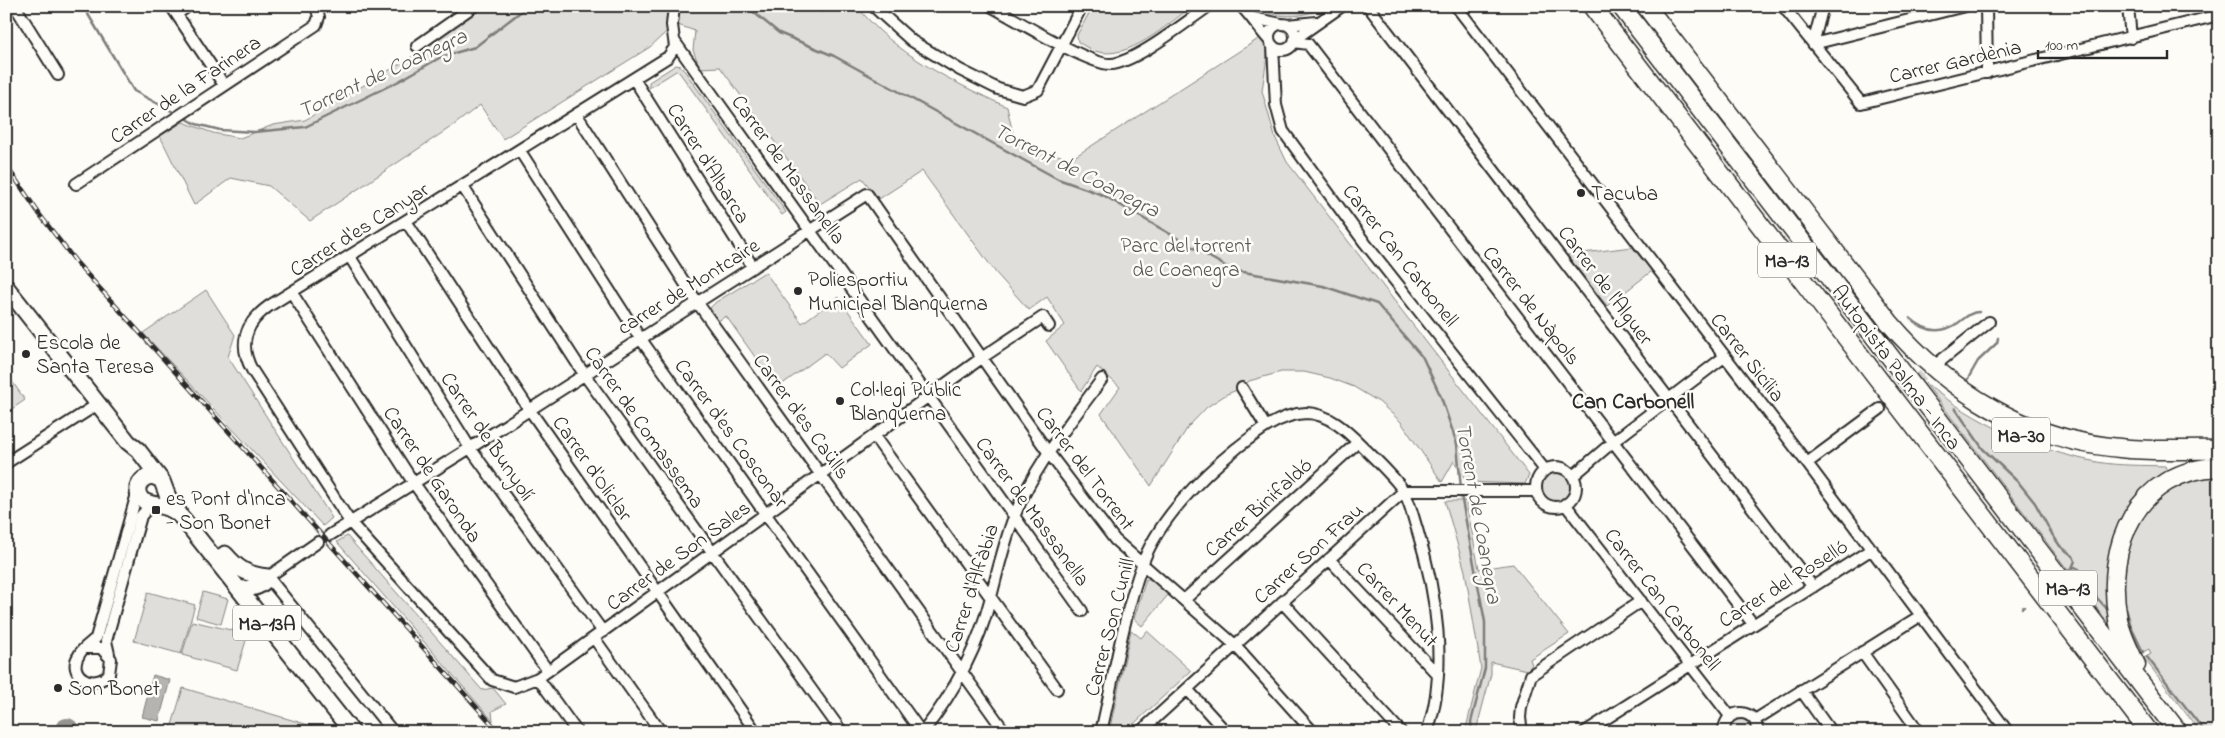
<svg xmlns="http://www.w3.org/2000/svg" width="2225" height="738" font-family="'Indie Flower',sans-serif">
<style>
.green{fill:#dfdeda;stroke:#858482}
.water{fill:#b5b4b1;stroke:#7e7d7b}
.lines{fill:none;stroke-linecap:round;stroke-linejoin:round}
.stream{stroke:#7e7d7b;stroke-width:2.5}
.taxiway{stroke:#949491;stroke-width:24}
.street-tunnel{stroke:#d3d2ce;stroke-width:10;stroke-dasharray:10 5;stroke-linecap:butt}
.street-casing{stroke:#2b2b2b;stroke-width:14}
.primary-casing{stroke:#2b2b2b;stroke-width:19}
.highway-casing{stroke:#2b2b2b;stroke-width:21}
.street{stroke:#fdfcf7;stroke-width:10}
.primary{stroke:#fdfcf7;stroke-width:15}
.highway{stroke:#fdfcf7;stroke-width:18}
.rail-casing{stroke:#2b2b2b;stroke-width:4.5}
.rail{stroke:#fdfcf7;stroke-width:2.5;stroke-dasharray:8;stroke-linecap:butt}
.poi-dot{fill:#2b2b2b;stroke:#fdfcf7;stroke-width:2}
.labels{text-anchor:middle;stroke-width:5;stroke-linejoin:round;paint-order:stroke}
.shield{fill:#fdfcf7;stroke:#6a6a68;stroke-width:1}
.shield-label{font-size:20px;font-weight:bold;fill:#2b2b2b}
.street-label{font-size:21px;fill:#2b2b2b;stroke:#fdfcf7}
.poi-label{font-size:21px;fill:#2b2b2b;stroke:#fdfcf7;text-anchor:start}
.park-label{font-size:21px;fill:#585857;stroke:#fdfcf7}
.water-label{font-size:22px;font-style:italic;fill:#5b5b5a;stroke:#fdfcf7}
.neighbourhood-label{font-size:22px;font-weight:bold;fill:#2b2b2b;stroke:#fdfcf7}
</style>
<rect width="100%" height="100%" fill="#fdfcf7"/>
<filter id="ink" filterUnits="userSpaceOnUse"><feTurbulence type="fractalNoise" baseFrequency=".02" numOctaves="2"/><feDisplacementMap in="SourceGraphic" scale="10" xChannelSelector="R" yChannelSelector="G"/><feConvolveMatrix kernelMatrix="1 2 1 2 8 2 1 2 1" color-interpolation-filters="sRGB"/></filter>
<g filter="url(#ink)">
<!-- green -->
<path class="green" d="M 485,6 L 814,6 L 820,13 L 830,6 L 857,6 C 894,54 953,82 1007,107 L 1015,143 L 1071,159 L 1266,34 L 1267,57 L 1262,91 L 1275,137 L 1287,162 L 1529,475 L 1525,484 L 1467,482 L 1454,461 L 1442,482 L 1401,422 L 1379,402 L 1354,387 L 1330,378 L 1304,372 L 1281,372 L 1249,381 L 1242,388 L 1227,394 L 1207,407 L 1188,427 L 1151,486 L 1101,414 L 1120,387 L 1097,367 L 1081,391 L 1046,341 L 1065,325 L 1047,297 L 1029,310 L 996,273 L 922,171 L 879,199 L 862,178 L 820,204 L 720,67 L 700,68 L 693,50 L 695,31 L 675,24 L 650,47 L 503,139 L 480,105 L 454,125 L 310,221 L 269,186 L 231,178 L 194,205 L 160,136 L 183,122 L 213,133 L 240,138 L 273,125 L 305,120 L 410,58 Z
M 1093,6 L 1193,6 C 1167,24 1128,62 1095,51 C 1089,49 1083,45 1078,42 L 1077,35 Z
M 1253,6 L 1325,6 C 1305,19 1274,19 1253,6 Z
M 676,65 L 681,66 L 786,212 L 782,215 L 679,72 L 676,71 L 649,88 L 649,82 Z
M 1632,247 L 1652,271 L 1607,306 L 1567,255 Z
M 765,272 L 802,323 L 838,297 L 872,344 L 839,368 L 825,353 L 777,388 L 726,316 L 718,321 L 710,308 L 716,302 Z
M 206,290 L 235,335 L 228,357 L 332,518 L 323,526 L 143,333 Z
M 7,374 L 25,400 L 6,413 L 6,375 Z
M 1925,383 C 1976,423 2033,450 2097,462 C 2119,466 2143,465 2165,466 L 2168,475 L 2121,528 L 2119,637 Z
M1539 487a16 16 0 1 1 32 0a16 16 0 1 1-32 0Z
M 2219,473 L 2219,732 L 2200,732 L 2144,658 L 2151,654 L 2149,649 L 2141,653 L 2130,636 L 2125,619 L 2121,577 L 2136,523 L 2169,486 Z
M 1445,501 L 1466,501 L 1479,569 L 1513,564 L 1569,634 L 1530,659 L 1532,665 L 1527,670 L 1491,662 L 1491,674 L 1477,727 L 1478,732 L 1465,732 L 1481,668 L 1465,571 Z
M 347,536 L 482,690 L 493,688 L 506,704 L 492,711 L 493,721 L 337,542 Z
M 1146,579 L 1151,579 L 1168,595 L 1142,626 L 1134,619 Z
M 148,592 L 195,605 L 181,654 L 134,641 Z
M 203,592 L 228,599 L 221,624 L 196,617 Z
M 192,621 L 248,634 L 237,670 L 182,655 Z
M 1131,630 L 1141,638 L 1147,631 L 1191,671 L 1125,732 L 1109,732 Z
M 183,688 L 319,728 L 318,732 L 170,732 Z
M 1741,717 L 1750,722 L 1752,732 L 1730,732 L 1732,722 Z"/>
<!-- water -->
<path class="water" d="M 153,675 L 170,680 L 159,721 L 142,717 Z"/>
<g class="lines">
<!-- stream -->
<path class="stream" d="M 83,6 L 134,91 L 177,114
M 746,6 L 779,33 L 834,56 L 1058,179 L 1103,195 L 1232,270 L 1323,286 L 1377,304 L 1423,358 L 1441,397 L 1457,444 L 1461,489
M 182,116 L 196,124 L 220,130 L 254,132 L 305,127 L 399,81 L 441,57 L 475,47 L 528,6
M 1910,318 C 1924,331 1940,335 1958,323 C 1965,318 1970,312 1979,312
M 1966,382 L 1978,361 L 1997,343 L 1998,338
M 1955,408 L 1983,449 L 2019,483 L 2035,503 L 2052,534 L 2060,546 L 2073,556 L 2075,561 L 2072,568
M 1461,495 L 1485,622 L 1485,668 L 1471,722 L 1472,732
M 2069,570 L 2075,567 L 2079,569 L 2085,585 L 2110,612
M 2022,608 L 2024,607
M 2124,609 L 2126,608 L 2131,627 L 2143,652
M 2147,657 L 2205,732"/>
<!-- taxiway -->
<path class="taxiway" d="M 67,732 L 67,730"/>
<!-- street-tunnel -->
<path class="street-tunnel" d="M 1880,409 L 1936,364"/>
<defs>
<path id="street" d="M 15,6 L 58,75
M 171,6 L 224,85
M 674,6 L 672,25 L 675,47 L 668,57 L 269,306 C 245,323 238,344 252,370 L 350,522 L 492,680 L 514,687 L 538,678 L 983,357 L 1043,317 L 1049,326
M 873,6 L 912,41 L 960,70 L 998,89 L 1023,96 L 1038,90 L 1082,6
M 991,6 C 1013,18 1091,66 1111,64 C 1135,63 1187,21 1209,6
M 1241,6 C 1252,17 1259,29 1269,40
M 1368,6 L 1813,587
M 1456,6 L 1807,463 L 2008,732
M 1783,6 L 1861,103 L 2219,15
M 1986,6 L 1987,73
M 2128,6 L 2131,38
M 177,14 L 188,6
M 1253,18 L 1281,24
M1269 37a13 13 0 1 1 26 0a13 13 0 1 1-26 0Z
M 1287,25 L 1316,22
M 1295,39 L 1342,6
M 675,42 L 1082,611
M 1294,42 L 1308,44 L 1753,624
M 1813,44 L 1965,6
M 1813,44 L 1823,6
M 417,46 L 474,6
M 1273,46 L 1276,105 L 1283,131 L 1365,243 L 1545,470
M 634,79 L 753,267
M 577,115 L 697,302 L 1005,732
M 520,151 L 640,338 L 921,732
M 76,184 L 316,25 L 319,17 L 316,6
M 463,187 L 584,374 L 842,732
M 406,221 L 529,409 L 756,732
M 350,257 L 470,448 L 603,632
M 292,293 L 413,482 L 548,671
M 1938,363 L 1989,322
M 1242,388 L 1266,427
M 874,436 L 1057,689
M 6,463 L 98,404
M 1807,463 L 1880,409
M1536 487a20 20 0 1 1 40 0a20 20 0 1 1-40 0Z
M 1573,476 L 1614,441 L 1724,357
M 1565,504 L 1730,716
M 330,535 L 470,448 L 867,194 L 1048,452 L 1115,540 L 1235,645 L 1313,732
M 318,542 L 268,577 L 393,732
M 1329,559 L 1438,675
M 1184,600 L 1358,442
M 1282,602 L 1401,732
M 594,638 L 661,732
M 86,648 L 101,648 L 111,659 L 109,674 C 93,692 66,674 79,655 C 82,648 91,643 96,638 L 138,490
M 1862,652 L 1919,732
M 109,654 L 106,641 L 141,516 L 151,504
M 538,678 L 577,732
M 1187,689 L 1226,732
M 1801,690 L 1831,732
M 1755,720 L 1920,616
M 923,732 C 955,691 978,648 991,597 C 998,570 1004,543 1014,517 C 1034,466 1070,423 1102,379
M 1101,732 C 1114,676 1123,618 1142,565 C 1158,520 1201,477 1237,448 C 1256,433 1280,414 1306,413 C 1328,413 1347,431 1362,446 C 1373,457 1397,479 1404,492 C 1410,502 1413,517 1417,529 C 1436,590 1449,670 1427,732
M 1140,732 L 1404,491 L 1536,491
M 1522,732 L 1520,718 L 1521,707 L 1531,675 L 1641,601
M 1585,732 L 1872,549
M 1724,732 C 1724,713 1743,707 1755,720 L 1758,732"/>
<path id="primary" d="M 6,287 L 128,442 L 138,450 L 162,481 L 168,497 L 179,513
M 159,479 C 150,474 142,477 138,487 C 136,507 157,502 170,509 C 178,512 183,519 188,525 L 352,732
M 225,554 C 238,569 247,575 268,577 C 262,587 252,589 241,589"/>
<path id="highway" d="M 1592,6 L 2149,732
M 1621,6 L 2178,732
M 1646,6 L 1889,322 C 1948,392 2027,440 2120,448 C 2153,452 2186,449 2219,450
M 2136,665 C 2129,650 2121,635 2118,619 C 2104,546 2137,470 2219,467"/>
</defs>
<!-- street casing -->
<use href="#street" class="street-casing"/>
<!-- primary casing -->
<use href="#primary" class="primary-casing"/>
<!-- highway casing -->
<use href="#highway" class="highway-casing"/>
<!-- street -->
<use href="#street" class="street"/>
<!-- primary -->
<use href="#primary" class="primary"/>
<!-- highway -->
<use href="#highway" class="highway"/>
<defs>
<path id="rail" d="M 6,165 L 40,215 L 77,263 L 499,732"/>
</defs>
<!-- rail casing -->
<use href="#rail" class="rail-casing"/>
<!-- rail -->
<use href="#rail" class="rail"/>
</g>
</g>
<!-- markers -->
<g class="poi-dot">
<circle cx="1581" cy="193" r="5"/>
<circle cx="798" cy="291" r="5"/>
<circle cx="26" cy="354" r="5"/>
<circle cx="840" cy="401" r="5"/>
<rect x="151" y="505" width="10" height="10" rx="2.5"/>
<circle cx="58" cy="688" r="5"/>
</g>
<g class="labels">
<!-- shield labels -->
<g class="shield">
<rect x="1758" y="242.5" width="58" height="35" rx="4"/>
<rect x="1992" y="417.5" width="58" height="35" rx="4"/>
<rect x="2039" y="570.5" width="58" height="35" rx="4"/>
<rect x="233" y="605.5" width="68" height="35" rx="4"/>
</g>
<g class="shield-label">
<text x="1787" y="267">Ma-13</text>
<text x="2021" y="442">Ma-30</text>
<text x="2068" y="595">Ma-13</text>
<text x="267" y="630">Ma-13A</text>
</g>
<!-- street labels -->
<g class="street-label">
<text transform="translate(1955 61) rotate(-13)" y="7">Carrer Gardènia</text>
<text transform="translate(185 89) rotate(-34)" y="7">Carrer de la Farinera</text>
<text transform="translate(709 163) rotate(58)" y="7">Carrer d'Albarca</text>
<text transform="translate(789 169) rotate(54)" y="7">Carrer de Massanella</text>
<text transform="translate(359 229) rotate(-32)" y="7">Carrer d'es Canyar</text>
<text transform="translate(1401 255) rotate(52)" y="7">Carrer Can Carbonell</text>
<text transform="translate(1606 285) rotate(53)" y="7">Carrer de l'Alguer</text>
<text transform="translate(688 286) rotate(-32)" y="7">carrer de Montcaire</text>
<text transform="translate(1532 305) rotate(52)" y="7">Carrer de Nàpols</text>
<text transform="translate(1748 357) rotate(52)" y="7">Carrer Sicília</text>
<text transform="translate(1897 367) rotate(53)" y="7">Autopista Palma - Inca</text>
<text transform="translate(802 416) rotate(54)" y="7">Carrer d'es Caülls</text>
<text transform="translate(645 427) rotate(55)" y="7">Carrer de Comassema</text>
<text transform="translate(732 433) rotate(54)" y="7">Carrer d'es Cosconar</text>
<text transform="translate(488 436) rotate(56)" y="7">Carrer de Bunyolí</text>
<text transform="translate(593 468) rotate(55)" y="7">Carrer d'Oliclar</text>
<text transform="translate(1086 468) rotate(53)" y="7">Carrer del Torrent</text>
<text transform="translate(433 474) rotate(56)" y="7">Carrer de Garonda</text>
<text transform="translate(1258 507) rotate(-42)" y="7">Carrer Binifaldó</text>
<text transform="translate(1033 511) rotate(54)" y="7">Carrer de Massanella</text>
<text transform="translate(1308 553) rotate(-42)" y="7">Carrer Son Frau</text>
<text transform="translate(678 555) rotate(-36)" y="7">Carrer de Son Sales</text>
<text transform="translate(1783 583) rotate(-32)" y="7">Carrer del Roselló</text>
<text transform="translate(971 588) rotate(-72)" y="7">Carrer d'Alfàbia</text>
<text transform="translate(1663 599) rotate(52)" y="7">Carrer Can Carbonell</text>
<text transform="translate(1398 604) rotate(47)" y="7">Carrer Menut</text>
<text transform="translate(1109 627) rotate(-75)" y="7">Carrer Son Cunill</text>
</g>
<!-- poi labels -->
<g class="poi-label">
<text x="1591" y="200">Tacuba</text>
<text x="808" y="286">Poliesportiu<tspan x="808" dy="24">Municipal Blanquerna</tspan></text>
<text x="36" y="349">Escola de<tspan x="36" dy="24">Santa Teresa</tspan></text>
<text x="850" y="396">Col·legi Públic<tspan x="850" dy="24">Blanquerna</tspan></text>
<text x="166" y="505">es Pont d'Inca<tspan x="166" dy="24">- Son Bonet</tspan></text>
<text x="68" y="695">Son Bonet</text>
</g>
<!-- park labels -->
<g class="park-label">
<text x="1186" y="252">Parc del torrent<tspan x="1186" dy="24">de Coanegra</tspan></text>
</g>
<!-- water labels -->
<g class="water-label">
<text transform="translate(382 72) rotate(-25)" y="8">Torrent de Coanegra</text>
<text transform="translate(1077 169) rotate(27)" y="8">Torrent de Coanegra</text>
<text transform="translate(1480 513) rotate(80)" y="8">Torrent de Coanegra</text>
</g>
<!-- neighbourhood labels -->
<g class="neighbourhood-label">
<text x="1633" y="408">Can Carbonell</text>
</g>
</g>
<!-- margin -->
<rect width="2225" height="738" fill="none" stroke="#fdfcf7" stroke-width="25"/>
<rect x="12" y="12" width="2200" height="713" fill="none" stroke="#2b2b2b" stroke-width="2" filter="url(#ink)"/>
<!-- scale -->
<path d="M2038 50v8h129v-8" fill="none" stroke="#2b2b2b" stroke-width="2.5"/>
<text x="2045" y="50" font-size="15" fill="#2b2b2b" stroke="#fdfcf7" stroke-width="4" paint-order="stroke">100 m</text>
</svg>
